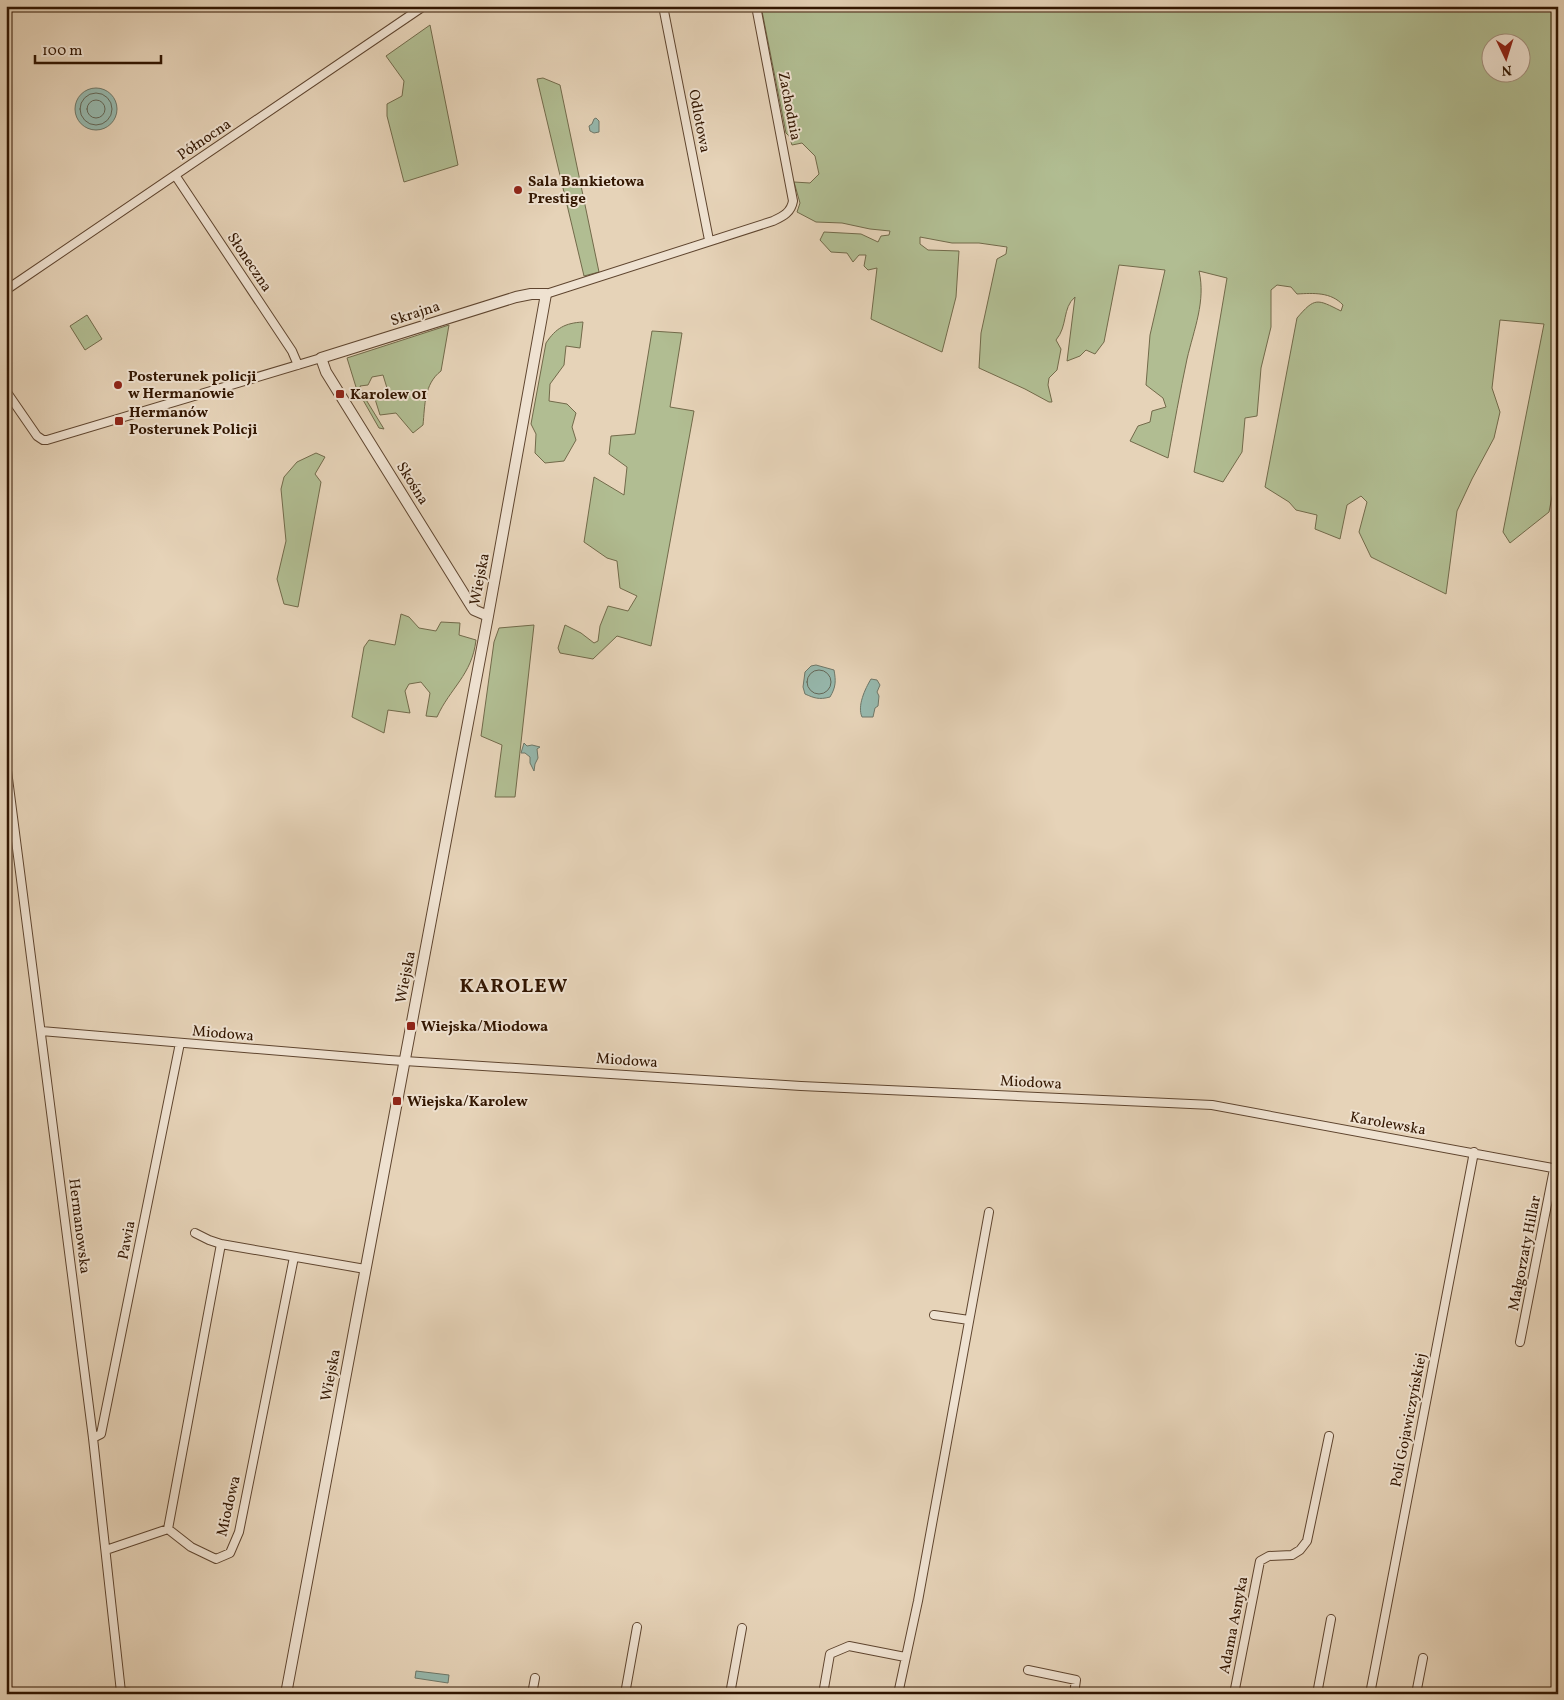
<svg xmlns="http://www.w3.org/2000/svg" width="1564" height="1700" font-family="Vollkorn,serif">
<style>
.green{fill:#b1bd92;stroke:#726a4a;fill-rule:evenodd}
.water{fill:#96b8ad;stroke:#6e7768}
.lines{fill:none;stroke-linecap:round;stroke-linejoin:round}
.shore{stroke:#646757;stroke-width:1}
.minor-casing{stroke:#5f452f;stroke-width:10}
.tertiary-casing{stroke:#5f452f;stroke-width:12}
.minor{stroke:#efe2d1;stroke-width:8}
.tertiary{stroke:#efe2d1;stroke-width:10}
.poi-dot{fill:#8f2418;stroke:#efe2d1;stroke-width:2}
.labels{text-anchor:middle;stroke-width:4;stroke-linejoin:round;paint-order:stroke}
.street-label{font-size:15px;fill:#321601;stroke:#efe2d1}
.poi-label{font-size:15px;font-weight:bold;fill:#321601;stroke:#efe2d1;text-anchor:start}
.district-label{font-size:20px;font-weight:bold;letter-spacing:1px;fill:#321601;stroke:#efe2d1}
</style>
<rect width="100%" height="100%" fill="#e6d3b8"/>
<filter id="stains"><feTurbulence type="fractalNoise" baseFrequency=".004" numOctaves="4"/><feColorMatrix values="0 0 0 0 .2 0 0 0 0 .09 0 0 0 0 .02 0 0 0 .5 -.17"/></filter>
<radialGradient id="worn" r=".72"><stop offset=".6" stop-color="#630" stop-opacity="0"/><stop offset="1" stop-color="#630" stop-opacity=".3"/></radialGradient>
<!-- green -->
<path class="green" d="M 761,6 L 1558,6 L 1558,466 L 1549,512 L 1510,543 L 1503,532 L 1544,324 L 1500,320 L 1492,388 L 1500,412 L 1494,438 L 1472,479 L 1457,511 L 1446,594 L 1371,557 L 1359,532 L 1367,502 L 1361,496 L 1347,505 L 1340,539 L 1315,529 L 1317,515 L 1296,510 L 1289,502 L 1265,487 L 1297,318 C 1315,297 1317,299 1341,311 L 1343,305 C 1331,292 1314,293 1297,294 L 1291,287 L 1277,285 L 1271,290 L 1271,327 L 1261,368 L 1257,416 L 1245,418 L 1242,452 L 1223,482 L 1194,472 L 1227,278 L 1199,271 C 1206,301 1194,329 1187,359 C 1180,392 1174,425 1168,458 L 1130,441 L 1138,426 L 1150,422 L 1152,411 L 1166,407 L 1163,398 L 1146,385 L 1150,335 L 1165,270 L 1119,265 L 1104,342 L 1095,354 L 1086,350 L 1080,356 L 1067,361 L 1075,297 C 1062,308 1068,326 1056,340 L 1061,349 L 1057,370 L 1049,378 L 1048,385 L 1052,402 L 1049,402 L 1025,389 L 979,368 L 981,333 L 997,259 L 1006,254 L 1007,247 L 979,243 L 952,243 L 920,237 L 920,244 L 928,250 L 959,251 L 956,297 L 942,352 L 871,319 L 877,268 L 868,270 L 864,266 L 866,255 L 859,255 L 853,262 L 847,253 L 831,252 L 820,240 L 824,232 L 861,234 L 878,242 L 881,236 L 889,235 L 890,231 L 870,229 L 842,223 L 816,222 L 797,212 L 800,203 L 794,182 L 810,183 L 819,174 L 815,156 L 802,143 L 792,145 L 789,136 L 786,133 ZM 1522,42 L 1522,72 L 1492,72 L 1492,42 Z
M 430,25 L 458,165 L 404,182 L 387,116 L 387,104 L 402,96 L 404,81 L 386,56 Z
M 543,78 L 560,85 L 599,272 L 584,276 L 537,79 Z
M 87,315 L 102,339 L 85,350 L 70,326 Z
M 583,322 L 580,348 L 566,346 L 564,365 L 550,384 L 549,401 L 567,404 L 576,413 L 572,427 L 576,440 L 564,461 L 545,463 L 535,453 L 536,434 L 531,424 L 546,343 C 556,328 565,323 583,322 Z
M 449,325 L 441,371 C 424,384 425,405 423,425 L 413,433 L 396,413 L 380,415 L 375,399 L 387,388 L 383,375 L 372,377 L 368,385 L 360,386 L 365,398 L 384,429 L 379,428 L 363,400 L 360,400 L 347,358 Z
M 652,331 L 682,333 L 670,407 L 694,411 L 651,646 L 617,636 L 593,659 L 560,653 L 558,648 L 565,625 L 581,633 L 594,643 L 598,641 L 600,626 L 608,606 L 628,611 L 637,596 L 620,588 L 617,561 L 607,558 L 584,542 L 594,477 L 624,495 L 627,467 L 609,454 L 611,436 L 635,434 Z
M 316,453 L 325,457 L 315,474 L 321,482 L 298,607 L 284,604 L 277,579 L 286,541 L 281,489 L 284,477 L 297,462 Z
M 401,614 L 409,617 L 419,628 L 436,631 L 441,622 L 460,623 L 459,635 L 476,640 C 472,675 450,688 437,717 L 426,716 L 430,693 L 421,682 L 409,684 L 405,691 L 410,713 L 388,710 L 384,733 L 352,717 L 364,647 L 369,640 L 395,645 Z
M 534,625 L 515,797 L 495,797 L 502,745 L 481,736 L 494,642 L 499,628 Z"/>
<!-- water -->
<path class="water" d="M75 109a21 21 0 1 1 42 0a21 21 0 1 1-42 0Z
M 596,118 L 599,121 L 599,132 L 594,133 L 590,131 L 589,126 L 592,124 L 594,119 Z
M 816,665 L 834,670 C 836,681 836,687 830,697 C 819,700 814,698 805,694 L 803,687 L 805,672 L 811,666 Z
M 871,679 L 877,680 L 880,685 L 877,692 L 879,696 L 878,706 L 875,708 L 873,717 L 862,717 C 857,706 865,689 871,679 Z
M 524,743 L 527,746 L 532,745 L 540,747 L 537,749 L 538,758 L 535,764 L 534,771 L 530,763 L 530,757 L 525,753 L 521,753 Z
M 416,1671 L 449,1675 L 448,1683 L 415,1678 Z"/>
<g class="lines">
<!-- shore -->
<path class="shore" d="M80 109a16 16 0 1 1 32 0a16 16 0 1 1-32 0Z
M87 109a9 9 0 1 1 18 0a9 9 0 1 1-18 0Z
M807 682a12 12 0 1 1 24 0a12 12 0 1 1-24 0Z"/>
<defs>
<path id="minor" d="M 663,6 L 709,240
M 175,175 L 292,351 L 298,365
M 6,290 L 424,6
M 546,294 L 773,221 C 784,216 791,212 793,201 L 756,6
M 6,391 L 37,436 L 43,440 L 47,440 L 321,358
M 6,763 L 93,1438 L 121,1692
M 41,1031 L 389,1060 L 801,1086 L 1212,1105 L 1558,1169
M 195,1233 L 209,1240 L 221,1244 L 365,1269
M 221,1244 L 168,1529 L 191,1547 L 216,1559 L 230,1553 L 239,1532 L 294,1257
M 934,1315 L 969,1320
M 1520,1342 L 1554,1169
M 93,1438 L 101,1434 L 180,1043
M 106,1550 L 168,1529
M 1028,1670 L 1076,1680 L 1074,1694
M 108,1694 L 121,1692 L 140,1694
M 532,1694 L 535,1678
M 625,1694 L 637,1627
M 730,1694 L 742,1628
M 823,1694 L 830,1654 L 849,1646 L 905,1657
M 898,1694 L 918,1601 L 989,1212
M 1234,1694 L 1260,1561 L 1269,1556 L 1292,1555 L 1300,1550 L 1307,1541 L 1329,1436
M 1317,1694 L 1331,1619
M 1370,1694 L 1474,1152
M 1416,1694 L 1423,1658"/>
<path id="tertiary" d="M 286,1694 L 488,616 L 546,294 L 531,294 L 516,297 L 321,358 L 326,372 L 472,607 L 474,610 L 488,616"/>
</defs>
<!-- minor casing -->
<use href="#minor" class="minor-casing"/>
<!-- tertiary casing -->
<use href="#tertiary" class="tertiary-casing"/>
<!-- minor -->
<use href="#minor" class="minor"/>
<!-- tertiary -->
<use href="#tertiary" class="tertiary"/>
</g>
<!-- markers -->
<g class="poi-dot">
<circle cx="518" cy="190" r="5"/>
<circle cx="118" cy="385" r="5"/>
<rect x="335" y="389" width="10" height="10" rx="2.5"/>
<rect x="114" y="416" width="10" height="10" rx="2.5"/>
<rect x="406" y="1021" width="10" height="10" rx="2.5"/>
<rect x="392" y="1096" width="10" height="10" rx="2.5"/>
</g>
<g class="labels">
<!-- street labels -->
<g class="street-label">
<text transform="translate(790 106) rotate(79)" y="5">Zachodnia</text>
<text transform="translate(700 121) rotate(79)" y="5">Odlotowa</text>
<text transform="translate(204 139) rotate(-34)" y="5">Północna</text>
<text transform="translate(250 262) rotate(56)" y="5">Słoneczna</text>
<text transform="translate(415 313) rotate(-18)" y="5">Skrajna</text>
<text transform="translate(413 483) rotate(58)" y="5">Skośna</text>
<text transform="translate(479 579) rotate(-79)" y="5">Wiejska</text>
<text transform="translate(405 977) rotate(-79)" y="5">Wiejska</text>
<text transform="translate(223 1033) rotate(5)" y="5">Miodowa</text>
<text transform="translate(627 1060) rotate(4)" y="5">Miodowa</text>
<text transform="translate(1031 1082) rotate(3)" y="5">Miodowa</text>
<text transform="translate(1388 1123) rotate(10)" y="5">Karolewska</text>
<text transform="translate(80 1226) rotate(83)" y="5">Hermanowska</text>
<text transform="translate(126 1240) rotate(-79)" y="5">Pawia</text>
<text transform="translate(1524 1253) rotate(-79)" y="5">Małgorzaty Hillar</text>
<text transform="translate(330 1375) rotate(-79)" y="5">Wiejska</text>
<text transform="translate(1408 1420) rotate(-79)" y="5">Poli Gojawiczyńskiej</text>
<text transform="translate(228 1506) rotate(-77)" y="5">Miodowa</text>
<text transform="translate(1233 1625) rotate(-79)" y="5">Adama Asnyka</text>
</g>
<!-- poi labels -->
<g class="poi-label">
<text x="528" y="186">Sala Bankietowa<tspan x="528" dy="17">Prestige</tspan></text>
<text x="128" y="381">Posterunek policji<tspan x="128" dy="17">w Hermanowie</tspan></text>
<text x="350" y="399">Karolew 01</text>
<text x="129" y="417">Hermanów<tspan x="129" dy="17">Posterunek Policji</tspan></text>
<text x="421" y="1031">Wiejska/Miodowa</text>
<text x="407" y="1106">Wiejska/Karolew</text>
</g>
<!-- district labels -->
<g class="district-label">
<text x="514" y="992">KAROLEW</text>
</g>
</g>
<!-- margin -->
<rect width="1564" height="1700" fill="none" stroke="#e6d3b8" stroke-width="25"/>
<rect x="8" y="8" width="1549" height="1685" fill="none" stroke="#321601" stroke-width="2.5"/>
<rect x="12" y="12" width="1539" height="1675" fill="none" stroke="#321601"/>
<!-- north arrow -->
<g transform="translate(1506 58) rotate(176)"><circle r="24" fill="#efe2d1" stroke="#a3907e"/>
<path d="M0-4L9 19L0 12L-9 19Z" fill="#8f2418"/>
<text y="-8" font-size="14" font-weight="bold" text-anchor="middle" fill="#321601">N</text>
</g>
<!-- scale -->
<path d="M35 55v8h126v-8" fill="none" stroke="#321601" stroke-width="2.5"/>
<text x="42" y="55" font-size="15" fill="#321601" stroke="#efe2d1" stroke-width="4" paint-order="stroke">100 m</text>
<rect width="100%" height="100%" filter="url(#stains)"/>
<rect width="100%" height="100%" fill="url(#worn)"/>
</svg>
